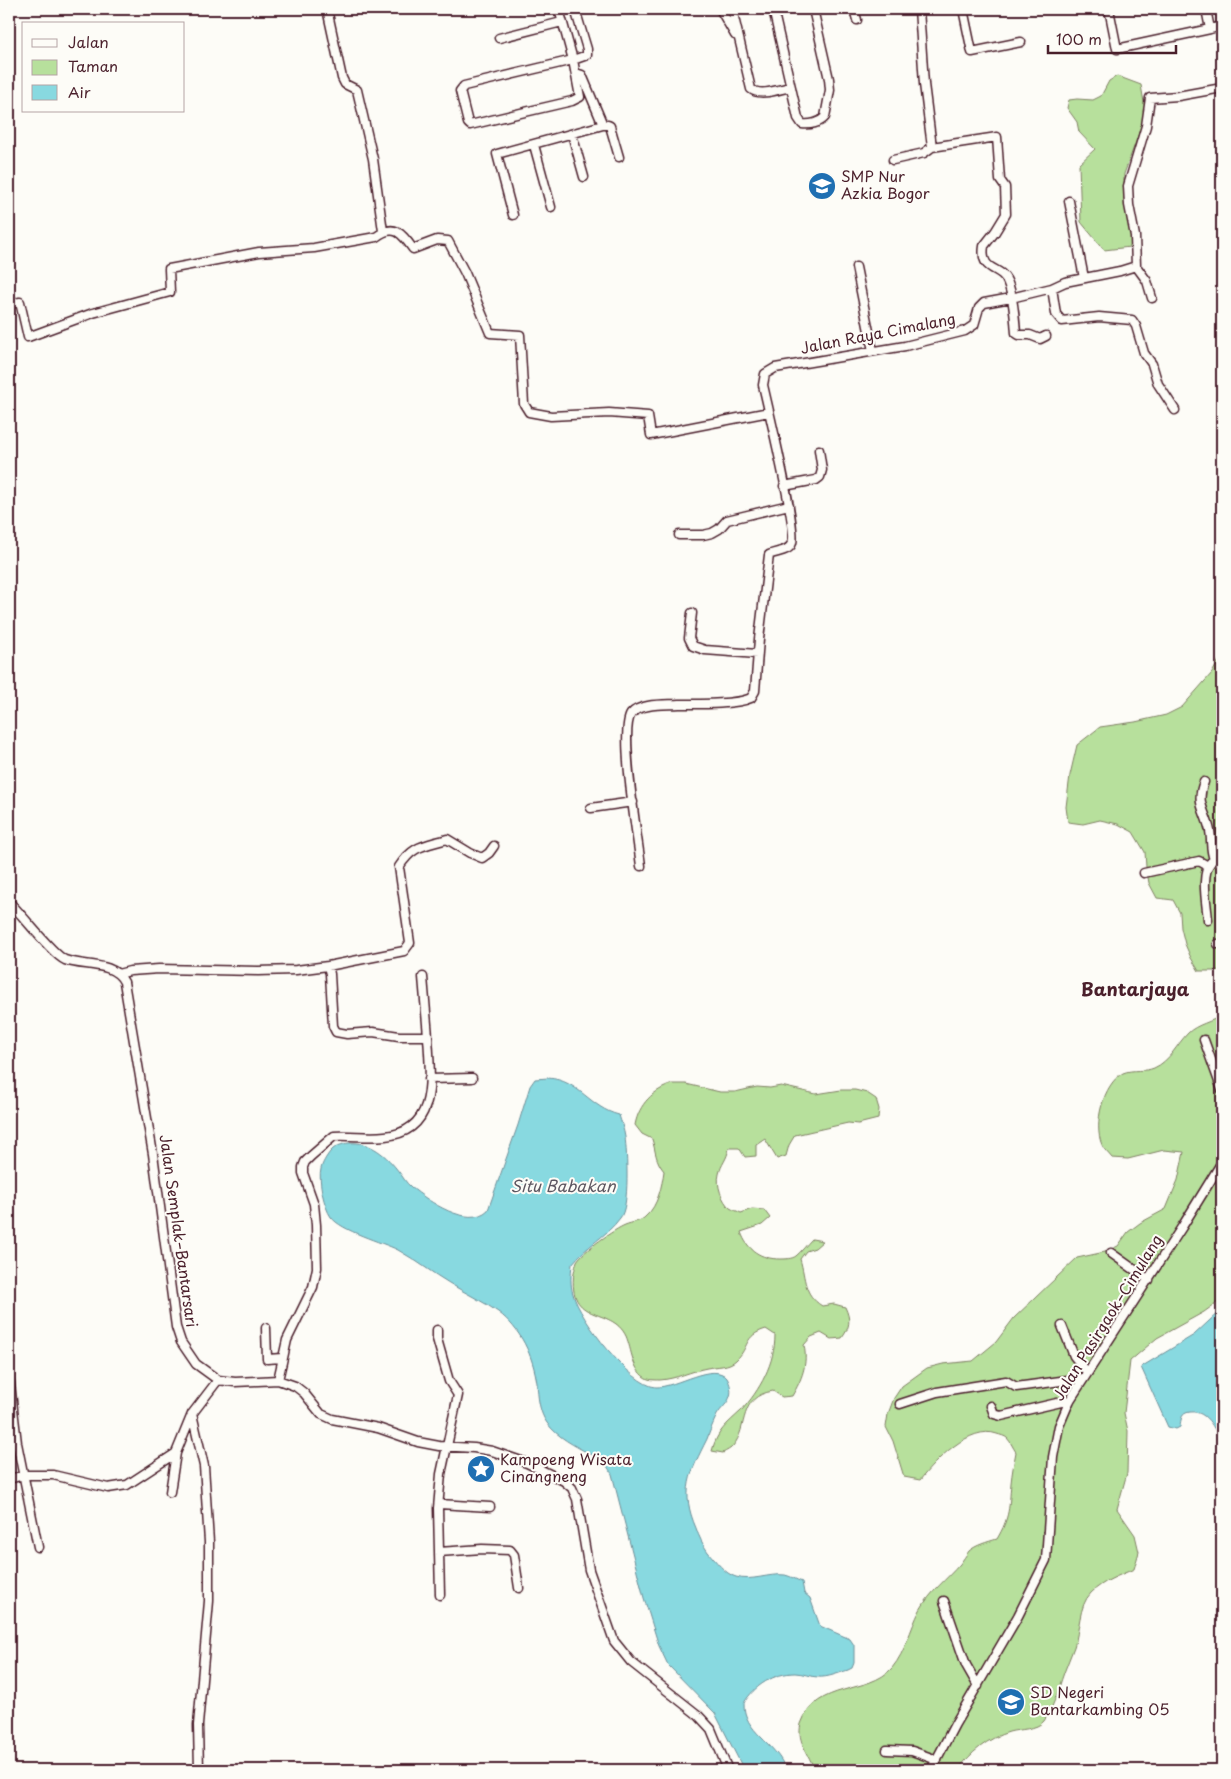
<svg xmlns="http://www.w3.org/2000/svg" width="1231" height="1779" font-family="'Playpen Sans',sans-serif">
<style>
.green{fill:#b7e09c;stroke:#808064}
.water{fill:#88d9e0;stroke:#6f8f98}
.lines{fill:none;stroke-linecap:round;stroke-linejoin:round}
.street-casing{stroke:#4a1f2b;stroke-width:11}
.street{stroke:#fdfcf7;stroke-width:8}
.labels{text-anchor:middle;stroke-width:4;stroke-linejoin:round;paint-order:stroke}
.poi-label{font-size:15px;fill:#4a1f2b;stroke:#fdfcf7;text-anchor:start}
.street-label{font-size:15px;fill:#4a1f2b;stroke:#fdfcf7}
.water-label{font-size:16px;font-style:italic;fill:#5d5761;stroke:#fdfcf7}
.quarter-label{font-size:18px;font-weight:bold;fill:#4a1f2b;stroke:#fdfcf7}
</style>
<rect width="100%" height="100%" fill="#fdfcf7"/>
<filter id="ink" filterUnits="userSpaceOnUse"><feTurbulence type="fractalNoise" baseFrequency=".02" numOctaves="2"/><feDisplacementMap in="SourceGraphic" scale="10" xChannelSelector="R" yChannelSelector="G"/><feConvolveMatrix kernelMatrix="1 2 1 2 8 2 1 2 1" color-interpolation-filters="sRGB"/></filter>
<g filter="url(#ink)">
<!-- green -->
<path class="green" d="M 1117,76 L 1141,85 L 1146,114 L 1124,174 L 1124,200 L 1134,233 L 1134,241 L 1130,247 L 1104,250 L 1081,222 L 1079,164 L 1095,149 L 1079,132 L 1077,122 L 1067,108 L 1069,100 L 1077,99 L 1093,100 L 1101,96 L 1109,81 Z
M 1222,655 L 1222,968 L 1216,971 L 1199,971 L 1191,958 L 1185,944 L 1181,928 L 1180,913 L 1173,900 L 1157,898 L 1149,883 L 1146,867 L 1145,852 L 1133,832 L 1118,824 L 1100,820 L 1083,824 L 1068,822 L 1066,807 L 1070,775 L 1077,745 L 1100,727 L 1135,722 L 1166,715 L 1182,707 L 1212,673 Z
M 1222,1015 L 1222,1299 L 1204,1312 L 1157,1338 L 1130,1361 L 1124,1413 L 1128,1431 L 1127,1473 L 1117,1509 L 1135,1535 L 1139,1552 L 1134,1569 C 1118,1576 1103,1581 1091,1593 C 1078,1606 1080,1631 1074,1647 C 1072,1653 1069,1659 1067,1665 C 1059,1684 1056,1704 1044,1721 C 1037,1730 1019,1729 1009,1732 C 988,1738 970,1753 958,1770 L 814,1770 C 810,1754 796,1742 801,1724 C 816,1681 869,1695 892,1668 C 906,1651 910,1629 920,1610 C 930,1592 947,1579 960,1564 C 963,1560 966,1555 969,1551 C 976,1545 987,1542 997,1539 C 1010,1517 1009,1507 1011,1483 C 1012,1473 1014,1462 1016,1452 C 1013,1448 1011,1442 1007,1438 C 1005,1436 1000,1435 997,1434 C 970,1424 935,1461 920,1480 L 904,1477 L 893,1441 L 886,1427 L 888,1414 L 894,1398 L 902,1386 L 927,1368 L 943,1364 L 973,1361 L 996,1342 L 1014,1318 L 1077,1258 L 1105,1252 L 1118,1246 L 1128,1232 L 1140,1223 L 1166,1209 L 1178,1180 L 1184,1152 L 1164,1150 L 1128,1159 L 1112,1158 C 1109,1154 1104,1150 1102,1145 C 1093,1125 1103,1084 1123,1073 C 1132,1069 1145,1072 1154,1068 C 1170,1061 1177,1044 1188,1033 C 1197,1024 1212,1022 1222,1015 Z
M 673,1084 L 686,1084 L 720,1092 L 735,1092 L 757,1087 L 770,1088 L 781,1086 L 816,1094 L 841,1090 L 855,1090 L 867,1093 L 876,1099 L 879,1109 L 878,1119 L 858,1124 L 848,1123 L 795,1135 L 789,1145 L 786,1156 L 777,1159 L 765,1139 L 756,1145 L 756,1156 L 745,1157 L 739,1148 L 729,1148 C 727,1160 721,1164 719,1174 C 716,1185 722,1201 730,1208 C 733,1210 738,1211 741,1213 L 752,1209 L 764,1210 L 770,1218 L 762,1225 L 741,1232 C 747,1250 761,1259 780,1259 C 785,1259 792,1259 796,1256 C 801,1252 807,1244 812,1239 L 823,1241 L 815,1248 L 806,1251 L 800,1259 C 806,1279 803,1294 822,1306 L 834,1304 L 845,1307 C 851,1320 850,1327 842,1338 L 831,1339 L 821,1333 L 811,1337 L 804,1345 C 808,1364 802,1379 792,1396 L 782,1397 L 773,1391 C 737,1397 749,1427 733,1446 C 731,1449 726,1451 723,1453 L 712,1451 C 717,1431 727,1424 741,1411 C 760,1390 775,1363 775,1335 L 766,1329 C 743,1336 750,1347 736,1360 C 729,1367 717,1366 707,1368 C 691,1371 676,1379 660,1380 C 657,1380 651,1380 648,1379 C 632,1372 632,1350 626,1336 C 611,1305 567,1326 574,1272 C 575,1269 576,1264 577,1261 C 583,1251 615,1229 625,1225 C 632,1222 641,1222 646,1216 C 658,1206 662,1185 664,1171 C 655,1160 656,1152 652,1139 L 642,1134 L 635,1125 C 639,1104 653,1090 673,1084 Z"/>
<!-- water -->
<path class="water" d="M 548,1078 C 579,1080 590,1108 619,1115 C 621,1122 624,1130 625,1137 C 627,1153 630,1207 620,1218 C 607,1236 586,1246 572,1264 C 571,1274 570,1285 573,1294 C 579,1318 631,1386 656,1387 C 675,1388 714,1361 727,1378 C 730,1383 732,1391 730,1396 C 728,1404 721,1408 717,1415 C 713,1423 710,1431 707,1439 C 690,1473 680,1491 696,1528 C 699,1537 703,1545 708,1552 C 715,1560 725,1574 736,1577 C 751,1582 769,1573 785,1575 C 790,1576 797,1580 802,1582 L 804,1593 L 810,1598 L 820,1626 L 850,1639 L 854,1645 L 854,1663 L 852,1668 L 848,1670 C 839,1673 827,1678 818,1677 C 810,1677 803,1673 795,1673 C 774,1673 754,1686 744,1703 C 743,1732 776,1742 786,1770 L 744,1770 L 715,1713 L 668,1665 L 659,1646 L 644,1598 L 612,1474 C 610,1471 608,1467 606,1465 C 602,1460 595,1457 590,1454 C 575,1446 557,1437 547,1423 C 539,1412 538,1397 537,1383 C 533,1356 521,1329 498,1312 C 483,1301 465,1293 449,1283 C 432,1273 416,1260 398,1250 C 382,1242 341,1231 331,1217 C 324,1207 318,1180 321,1169 C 322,1164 326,1157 330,1152 C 335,1146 342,1144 349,1143 C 371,1141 387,1156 399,1172 C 403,1177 406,1183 411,1187 C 428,1201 468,1229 488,1210 L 518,1125 L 530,1086 L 535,1079 Z
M 1222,1309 L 1222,1444 C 1216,1432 1208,1410 1190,1412 C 1181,1413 1181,1419 1180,1427 L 1176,1429 L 1168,1427 L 1141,1367 L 1194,1335 Z"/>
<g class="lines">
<defs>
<path id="street" d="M 327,9 L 342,78 L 345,84 L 357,90 L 373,159 L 383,231
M 559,9 L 573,60 L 580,97 L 572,101 L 470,125 L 468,123 L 460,91 L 464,86 L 573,60 L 587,55 L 587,49 L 575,9
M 720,9 L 735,35
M 732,9 L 751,89 C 760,97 780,89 791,87
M 773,9 L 798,118 L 802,124 C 810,125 820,123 825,117 L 830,90 L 829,79 L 813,9
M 854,9 L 857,20
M 919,9 L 924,84 L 932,147
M 963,9 L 972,52 L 1021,42
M 1109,9 L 1117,49 L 1210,29 L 1206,9
M 1210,29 L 1222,26
M 499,38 L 562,22
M 576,73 L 582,75 L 603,125 L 608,125 L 610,126 L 619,157
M 572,134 L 584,177
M 534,145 L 551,207
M 893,160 L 924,153 L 932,147 L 997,137 L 1000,180 L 1005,187 L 1006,214 L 995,232 L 984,246 C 980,272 999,266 1006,279 C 1013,291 1015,319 1016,333 L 1019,335 L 1030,335 L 1040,339 L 1046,336
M 1069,201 L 1084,278
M 513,215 L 497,154 L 603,125
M 1136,266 L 1147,281 L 1152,298
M 856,267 L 873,351
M 1052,288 L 1056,314 L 1062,321 L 1099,317 L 1132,320 L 1136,326 L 1144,353 L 1152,364 L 1158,384 L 1175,410
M 9,304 L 20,302 L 28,337 L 93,313 L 170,292 L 169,269 L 259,252 L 314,248 L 376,237 C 394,223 402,233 413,249 L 437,240 L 448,241 L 465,273 L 490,333 L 520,335 L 524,404 L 529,412 L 551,416 L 609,413 L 648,416 L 651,435 L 769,412
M 784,486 L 816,480 L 820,477 L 822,470 L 819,450
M 679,535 L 703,535 L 712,533 L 719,529 L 727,520 L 789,505
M 692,613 L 689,638 L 693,646 L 705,650 L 757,654
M 1204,782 C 1195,804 1206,811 1210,831 C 1212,841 1210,850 1214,859 L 1222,860
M 591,808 L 633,802
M 641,866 C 638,840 619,731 631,714 C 640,703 666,705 679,704 C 696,704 736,705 751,698 L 755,691 L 759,639 L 769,555 C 777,551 789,552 792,543 C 798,532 768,407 763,385 L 765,374 L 775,368 L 905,346 L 965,331 L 974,325 L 979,308 L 984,303 L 1011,298 L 1052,288 L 1065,282 L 1120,271 L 1136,266 L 1135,236 L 1129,205 L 1128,186 L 1146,126 L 1150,98 L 1178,96 L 1222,88
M 1144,873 L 1199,861 L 1208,866
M 9,902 C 22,914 53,955 65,960 C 84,967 114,961 124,982 L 153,1154 L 176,1327 L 181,1342 L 196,1364 L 218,1380 L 235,1382 L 278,1380 L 295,1386 L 304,1393 L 321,1414 L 332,1419 L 378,1428 L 418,1442 L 439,1446 L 474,1448 L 492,1451 L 527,1463 L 564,1481 L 572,1488 L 577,1499 L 589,1570 L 614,1641 L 631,1662 L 698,1715 L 711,1729 L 728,1770
M 1208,920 C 1207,905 1200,874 1211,862
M 1218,944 L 1222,943
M 118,974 L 130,971 L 159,969 L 258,971 L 296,970 L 328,966 L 404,951 L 410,943 L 399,867 C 413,845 424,846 447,839 L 470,853 L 482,858 L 489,853 L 494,846
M 423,977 L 428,1036
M 1204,1040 L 1222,1090
M 429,1079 L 472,1078
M 1111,1253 L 1149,1280
M 1062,1326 L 1074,1356 L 1087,1372
M 266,1328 L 267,1359 L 282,1358
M 437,1330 L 437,1339 L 449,1381 L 458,1395 L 441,1474 L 438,1508 L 440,1595
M 9,1375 L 17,1443 L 38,1547
M 278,1380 L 287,1340 L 313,1287 L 317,1268 L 316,1225 L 314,1204 L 303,1173 L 303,1167 L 305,1162 L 311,1156 L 334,1136 C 351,1135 368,1138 385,1136 C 439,1131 430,1076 428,1036 L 399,1036 L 373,1032 L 347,1034 L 336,1032 L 333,1026 L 330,974 L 328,966
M 900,1404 L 937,1392 L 1006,1381 L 1016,1387 L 1083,1378
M 991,1406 L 994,1414 L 1001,1416 L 1070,1400
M 192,1414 L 204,1466 L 209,1542 L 209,1601 L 198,1725 L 199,1770
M 9,1479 L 24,1475 L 53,1475 L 108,1488 L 127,1485 L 176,1453 L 192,1414 L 218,1380
M 170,1492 L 176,1453
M 439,1504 L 490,1507
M 439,1552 L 482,1549 L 510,1550 L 514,1555 L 519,1588
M 944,1601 L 966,1665 L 978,1686
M 887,1750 L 912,1751 L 937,1760
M 931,1770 L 955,1724 L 1018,1616 L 1046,1560 L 1053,1457 L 1059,1426 L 1070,1400 L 1182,1227 L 1222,1162"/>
</defs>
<!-- street casing -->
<use href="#street" class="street-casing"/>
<!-- street -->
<use href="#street" class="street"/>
</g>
</g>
<!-- icons -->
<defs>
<symbol id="school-disc" viewBox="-11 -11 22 22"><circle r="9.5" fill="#1f6fb2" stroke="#fdfcf7"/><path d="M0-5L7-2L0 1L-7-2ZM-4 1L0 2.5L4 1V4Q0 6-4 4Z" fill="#fff"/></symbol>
<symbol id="sight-disc" viewBox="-11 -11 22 22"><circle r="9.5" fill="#1f6fb2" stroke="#fdfcf7"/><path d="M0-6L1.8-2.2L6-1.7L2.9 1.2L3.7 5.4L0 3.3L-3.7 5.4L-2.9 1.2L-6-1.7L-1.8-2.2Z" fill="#fff"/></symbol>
</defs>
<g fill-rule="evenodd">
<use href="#school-disc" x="806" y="170" width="32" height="32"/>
<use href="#sight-disc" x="465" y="1453" width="32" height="32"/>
<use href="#school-disc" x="995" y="1686" width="32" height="32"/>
</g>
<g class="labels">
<!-- poi labels -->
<g class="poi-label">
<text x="841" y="182">SMP Nur<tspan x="841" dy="17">Azkia Bogor</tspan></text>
<text x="500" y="1465">Kampoeng Wisata<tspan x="500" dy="17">Cinangneng</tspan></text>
<text x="1030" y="1698">SD Negeri<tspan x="1030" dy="17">Bantarkambing 05</tspan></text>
</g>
<!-- street labels -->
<g class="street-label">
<text transform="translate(878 334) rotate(-11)" y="5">Jalan Raya Cimalang</text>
<text transform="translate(178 1231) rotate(82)" y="5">Jalan Semplak–Bantarsari</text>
<text transform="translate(1108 1318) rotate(-58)" y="5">Jalan Pasirgaok–Cimulang</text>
</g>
<!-- water labels -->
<g class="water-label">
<text x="563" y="1192">Situ Babakan</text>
</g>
<!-- quarter labels -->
<g class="quarter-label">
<text x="1135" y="996">Bantarjaya</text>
</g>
</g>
<!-- margin -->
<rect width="1231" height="1779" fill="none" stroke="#fdfcf7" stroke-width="30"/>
<rect x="15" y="15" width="1201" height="1749" fill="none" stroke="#4a1f2b" stroke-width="2" filter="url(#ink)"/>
<!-- legend -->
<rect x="22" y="22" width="162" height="90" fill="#fdfcf7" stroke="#b5a4a5"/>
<rect x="32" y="39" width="25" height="8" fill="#fdfcf7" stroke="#b5a4a5"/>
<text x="68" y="48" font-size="15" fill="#4a1f2b">Jalan</text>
<rect x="32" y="60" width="25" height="15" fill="#b7e09c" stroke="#b5a4a5"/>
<text x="68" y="72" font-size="15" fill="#4a1f2b">Taman</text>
<rect x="32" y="85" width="25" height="15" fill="#88d9e0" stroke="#b5a4a5"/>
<text x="68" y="98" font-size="15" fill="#4a1f2b">Air</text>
<!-- scale -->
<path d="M1048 45v8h128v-8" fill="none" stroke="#4a1f2b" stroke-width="2.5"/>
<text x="1056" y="45" font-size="15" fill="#4a1f2b" stroke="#fdfcf7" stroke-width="4" paint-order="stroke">100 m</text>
</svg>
